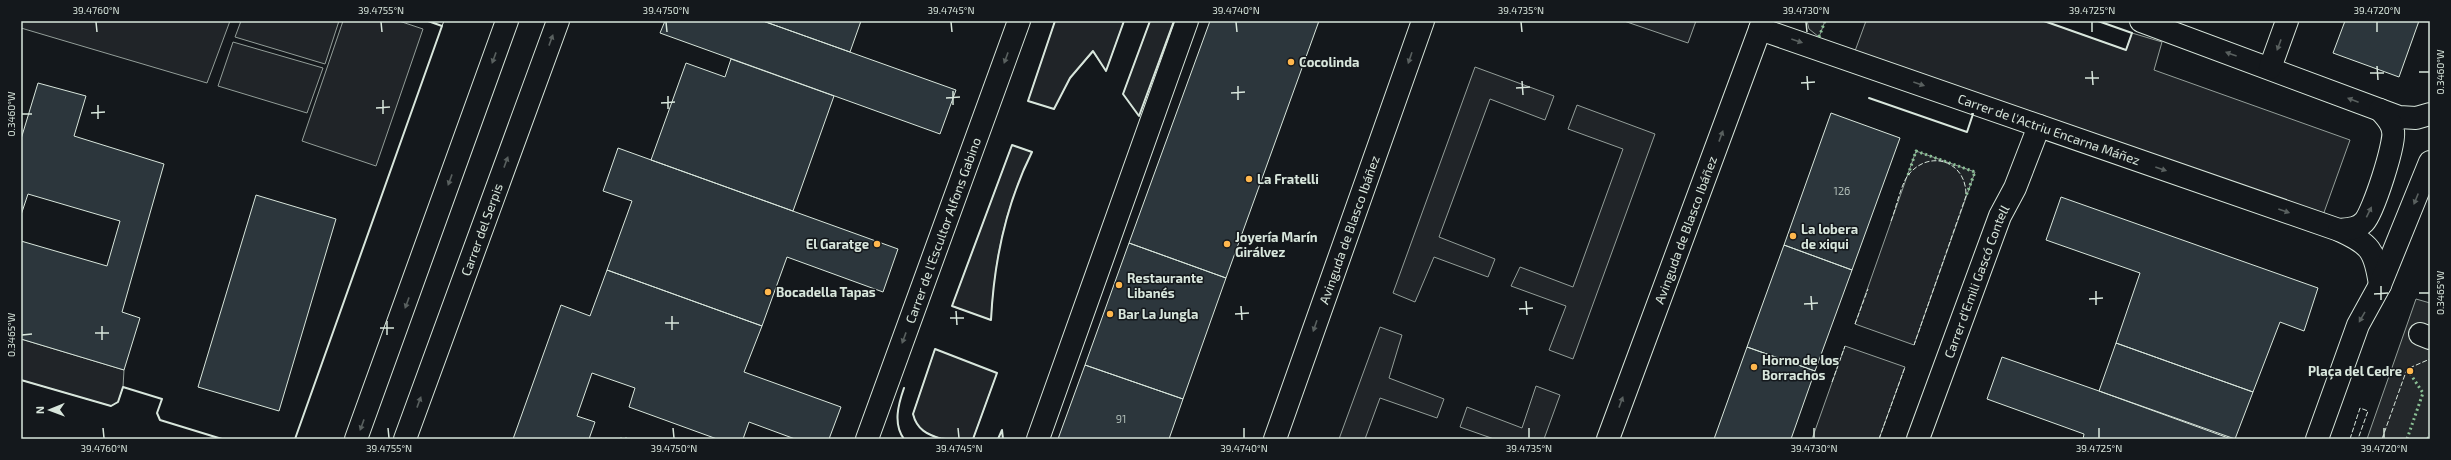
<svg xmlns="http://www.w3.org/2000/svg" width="2451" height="460" font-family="'Exo 2',sans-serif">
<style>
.green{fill:#202428;stroke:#939e99}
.parking{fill:#24282b;stroke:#939e99}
.building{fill:#2c363c;stroke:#d8e6dc}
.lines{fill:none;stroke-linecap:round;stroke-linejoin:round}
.minor-casing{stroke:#d8e6dc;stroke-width:24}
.major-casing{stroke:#d8e6dc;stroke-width:24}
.minor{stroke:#14181c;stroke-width:22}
.major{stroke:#14181c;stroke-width:22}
.hedge{stroke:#8ac095;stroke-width:3;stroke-dasharray:2 3;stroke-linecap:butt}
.fence{stroke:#d8e6dc;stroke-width:1;stroke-dasharray:5 2;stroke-linecap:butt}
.wall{stroke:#d8e6dc;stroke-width:2}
.oneway{fill:#59605f}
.ticks{fill:none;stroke:#d8e6dc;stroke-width:1.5}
.poi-dot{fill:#ffb74d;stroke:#14181c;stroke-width:1.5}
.labels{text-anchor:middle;stroke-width:3;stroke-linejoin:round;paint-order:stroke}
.number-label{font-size:11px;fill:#adbab4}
.poi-label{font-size:13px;font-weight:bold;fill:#d8e6dc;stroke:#14181c;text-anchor:start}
.street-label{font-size:13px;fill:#d8e6dc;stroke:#14181c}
.neatline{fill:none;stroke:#d8e6dc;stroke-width:1.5}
.ticks-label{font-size:10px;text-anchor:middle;fill:#d8e6dc}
</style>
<rect width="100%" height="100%" fill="#14181c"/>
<!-- green -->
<path class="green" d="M 21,21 L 230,21 L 207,83 L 21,28 Z
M 241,21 L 339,21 L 325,64 L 235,37 Z
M 343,21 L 399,21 L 423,29 L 376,166 L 302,141 Z
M 1055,21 L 1124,21 L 1106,71 L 1093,52 L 1070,78 L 1054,109 L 1028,101 Z
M 1150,21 L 1174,21 L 1139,116 L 1123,94 Z
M 1624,21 L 1696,21 L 1688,43 Z
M 1807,21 L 1825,21 L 1819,37 L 1809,29 Z
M 1866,21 L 2044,21 L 2126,50 L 2132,33 L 2162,42 L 2154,70 L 2350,140 L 2322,218 L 1855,51 Z
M 233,42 L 323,68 L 307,113 L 218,86 Z
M 1475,67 L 1554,96 L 1545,120 L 1490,99 L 1439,237 L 1495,259 L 1488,277 L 1434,257 L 1415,302 L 1393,293 Z
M 1577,105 L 1655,134 L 1573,359 L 1549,350 L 1566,306 L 1511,286 L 1520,267 L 1573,287 L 1623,149 L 1568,129 Z
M 1012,145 L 1032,152 C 1005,206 994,261 991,320 L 952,306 Z
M 1916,151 L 1975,172 L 1914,345 L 1855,324 Z
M 1380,327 L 1402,335 L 1389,378 L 1444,399 L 1437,418 L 1380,398 L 1365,439 L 1339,439 Z
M 21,339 L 124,370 L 123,387 L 118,402 L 111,406 L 21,380 Z
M 1845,346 L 1905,367 L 1879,439 L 1812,439 Z
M 935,349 L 997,373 L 973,439 C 950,439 920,442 913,414 Z
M 1536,386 L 1560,395 L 1544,439 L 1494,439 L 1460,427 L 1467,407 L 1522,428 Z"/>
<!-- parking -->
<path class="parking" d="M 2416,299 L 2430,303 L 2430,439 L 2367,439 Z"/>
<!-- building -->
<path class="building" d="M 665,21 L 763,21 L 956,90 L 940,134 L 660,33 Z
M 763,21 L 861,21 L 850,52 Z
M 1210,21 L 1319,21 L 1226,278 L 1129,243 Z
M 2345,21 L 2419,21 L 2399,77 L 2333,53 Z
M 731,59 L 834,96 L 793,211 L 651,160 L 686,63 L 725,77 Z
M 38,83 L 86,96 L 74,136 L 164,164 L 122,312 L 140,318 L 124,370 L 21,339 L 21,241 L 107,266 L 120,221 L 28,194 L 21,215 L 21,139 Z
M 1831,113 L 1900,138 L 1852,270 L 1784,245 Z
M 618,148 L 898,249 L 883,292 L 787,257 L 762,326 L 607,270 L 632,201 L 603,191 Z
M 256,195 L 336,219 L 279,411 L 198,387 Z
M 2061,197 L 2318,288 L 2304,331 L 2280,322 L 2253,392 L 2116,343 L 2140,273 L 2046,240 Z
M 1129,243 L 1226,278 L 1183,399 L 1085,365 Z
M 1784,245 L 1852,270 L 1815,371 L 1747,347 Z
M 607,270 L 762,326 L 744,372 L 841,407 L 829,439 L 795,439 L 749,422 L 743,439 L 717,439 L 629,407 L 635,388 L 592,373 L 577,416 L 595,422 L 589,439 L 513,439 L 561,305 L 590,316 Z
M 2116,343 L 2253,392 L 2235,439 L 2099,391 Z
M 1747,347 L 1815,371 L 1791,439 L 1714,439 Z
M 2002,357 L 2099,391 L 2231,439 L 2083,439 L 2084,434 L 1987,399 Z
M 1085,365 L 1183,399 L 1169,439 L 1058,439 Z"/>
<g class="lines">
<defs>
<g id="minor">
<path d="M 2141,21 L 2399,117 L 2416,118 L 2430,114"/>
<path id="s1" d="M 1760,29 L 2339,230 C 2370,244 2375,250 2380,285"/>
<path d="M 2270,68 L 2287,21"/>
<path d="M 2339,230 C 2349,229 2357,229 2364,222 C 2373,213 2396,142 2393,131 C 2392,122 2386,117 2380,110"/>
<path d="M 2420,334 L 2430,338"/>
<path d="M 356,439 L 507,21"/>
<path id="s2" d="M 405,439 L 558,21"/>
<path id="s3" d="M 867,439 L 1019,21"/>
<path d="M 1038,439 L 1187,21"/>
<path id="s4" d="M 1918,439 L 2000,216 L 2015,188 L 2039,126"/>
<path d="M 2317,439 L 2358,325 L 2380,285 L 2430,162"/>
</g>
<g id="major">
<path id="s5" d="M 1275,439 L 1423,21"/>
<path id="s6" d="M 1608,439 L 1763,21"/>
</g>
</defs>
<!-- minor casing -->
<use href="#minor" class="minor-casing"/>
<!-- major casing -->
<use href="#major" class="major-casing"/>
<!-- minor -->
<use href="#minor" class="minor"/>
<!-- major -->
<use href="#major" class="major"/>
<!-- hedge -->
<path class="hedge" d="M 1819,37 L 1825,21
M 1908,175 L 1916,151 L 1975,172 L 1966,196
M 620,439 L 629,439
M 2407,439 L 2423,393 L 2407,369
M 2428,439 L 2430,434"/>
<!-- fence -->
<path class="fence" d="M 442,26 L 444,21
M 1891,221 C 1896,209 1901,183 1909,174 C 1930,149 1967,161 1966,196 L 1914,345
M 1855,324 L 1868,289
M 1832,382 L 1845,346
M 1879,439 L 1905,367
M 2350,439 L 2360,408 L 2368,411 L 2358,439
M 2382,439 L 2407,369 L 2430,359"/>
<!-- wall -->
<path class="wall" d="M 1055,21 L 1028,101 L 1054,109 L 1070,78 L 1093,51 L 1106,71 L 1124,21
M 1150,21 L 1123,94 L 1139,116 L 1174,21
M 2044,21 L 2126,50 L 2132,33 L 2098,21
M 1869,98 L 1967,132 L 1973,114 L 1972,114
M 1012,145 L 1032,152 C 1005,206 994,261 991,320 L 952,306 Z
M 21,380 L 111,406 L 118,402 L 123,387 L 162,399 L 157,413 L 160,420 L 222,439
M 904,388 C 898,405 893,424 904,439
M 295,439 L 442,26 L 428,21
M 941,439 C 927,434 917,430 913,414 L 935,349 L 997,373 L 973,439
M 998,439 L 1002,430 L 1003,439"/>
</g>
<!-- one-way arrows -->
<defs><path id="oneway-solid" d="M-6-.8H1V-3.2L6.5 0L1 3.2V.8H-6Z"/></defs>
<g class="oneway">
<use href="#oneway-solid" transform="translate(551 40) rotate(-70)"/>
<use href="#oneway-solid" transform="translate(1797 41) rotate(19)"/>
<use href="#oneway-solid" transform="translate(2279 45) rotate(110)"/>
<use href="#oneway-solid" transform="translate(2231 54) rotate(-160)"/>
<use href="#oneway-solid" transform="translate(494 58) rotate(110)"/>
<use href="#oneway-solid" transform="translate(1006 58) rotate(110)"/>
<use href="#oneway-solid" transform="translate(1410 58) rotate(109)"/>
<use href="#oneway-solid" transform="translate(1919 84) rotate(19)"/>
<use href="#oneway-solid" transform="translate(2353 100) rotate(-159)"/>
<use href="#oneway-solid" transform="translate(1721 136) rotate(-70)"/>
<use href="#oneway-solid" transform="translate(506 162) rotate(-70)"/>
<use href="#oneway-solid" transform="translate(2161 169) rotate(19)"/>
<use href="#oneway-solid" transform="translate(450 180) rotate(110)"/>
<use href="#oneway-solid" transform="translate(2416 199) rotate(112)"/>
<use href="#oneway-solid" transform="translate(2284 211) rotate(19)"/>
<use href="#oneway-solid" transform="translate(2369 212) rotate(-64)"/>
<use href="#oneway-solid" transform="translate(407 303) rotate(110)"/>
<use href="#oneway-solid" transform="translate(2362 317) rotate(120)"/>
<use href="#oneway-solid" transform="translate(1315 326) rotate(109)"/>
<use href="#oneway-solid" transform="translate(904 338) rotate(110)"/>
<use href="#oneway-solid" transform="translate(419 402) rotate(-70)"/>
<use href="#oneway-solid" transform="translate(1621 402) rotate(-70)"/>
<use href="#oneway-solid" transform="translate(362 425) rotate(110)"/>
</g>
<!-- ticks -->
<path class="ticks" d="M 96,22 L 97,32M 381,22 L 382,32M 666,22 L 667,32M 951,22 L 952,32M 1236,22 L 1237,32M 1521,22 L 1522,32M 1806,22 L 1807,32M 2092,22 L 2092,32M 2377,22 L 2377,32M 2377,66 L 2378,80M 2092,71 L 2093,85M 2419,72 L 2429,72M 2370,73 L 2384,73M 1807,76 L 1808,90M 2085,78 L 2099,78M 1522,81 L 1523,95M 1801,83 L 1815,82M 1238,86 L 1238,100M 1516,88 L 1530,87M 953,91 L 953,105M 1231,93 L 1245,92M 668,96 L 668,109M 946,98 L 960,97M 383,100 L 383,114M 661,103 L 675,102M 98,105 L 98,119M 376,108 L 390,107M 91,113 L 105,112M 22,114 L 32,114M 2381,286 L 2381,300M 2096,291 L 2096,305M 2419,293 L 2429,293M 2374,294 L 2388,293M 1811,296 L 1812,310M 2089,299 L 2103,298M 1526,301 L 1527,315M 1804,304 L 1818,303M 1241,306 L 1242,320M 1519,309 L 1533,308M 956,311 L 957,325M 1235,314 L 1249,313M 672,316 L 672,330M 950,318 L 964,318M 387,321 L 387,335M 665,323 L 679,323M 102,326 L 102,340M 380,328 L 394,328M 95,333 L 109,333M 22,335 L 32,334M 103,428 L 104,438M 388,428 L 389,438M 673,428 L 674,438M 958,428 L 959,438M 1244,428 L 1244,438M 1529,428 L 1529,438M 1814,428 L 1814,438M 2099,428 L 2099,438M 2384,428 L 2384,438"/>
<!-- markers -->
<g class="poi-dot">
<circle cx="1291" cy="62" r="4"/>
<circle cx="1249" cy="179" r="4"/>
<circle cx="1793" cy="236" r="4"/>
<circle cx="877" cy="244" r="4"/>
<circle cx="1227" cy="244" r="4"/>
<circle cx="1119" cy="285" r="4"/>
<circle cx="768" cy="292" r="4"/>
<circle cx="1110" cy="314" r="4"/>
<circle cx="1754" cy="367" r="4"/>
<circle cx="2410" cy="371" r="4"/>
</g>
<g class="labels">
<!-- number labels -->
<g class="number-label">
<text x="1842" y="195">126</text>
<text x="1121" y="423">91</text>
</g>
<!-- poi labels -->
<g class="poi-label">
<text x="1299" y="67">Cocolinda</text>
<text x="1257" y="184">La Fratelli</text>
<text x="1801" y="234">La lobera<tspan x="1801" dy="15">de xiqui</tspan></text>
<text x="1235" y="242">Joyería Marín<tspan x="1235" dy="15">Girálvez</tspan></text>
<text x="869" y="249" text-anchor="end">El Garatge</text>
<text x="1127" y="283">Restaurante<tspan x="1127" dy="15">Libanés</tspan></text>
<text x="776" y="297">Bocadella Tapas</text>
<text x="1118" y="319">Bar La Jungla</text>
<text x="1762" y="365">Horno de los<tspan x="1762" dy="15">Borrachos</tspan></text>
<text x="2402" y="376" text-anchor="end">Plaça del Cedre</text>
</g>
<!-- street labels -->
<g class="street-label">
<text dy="5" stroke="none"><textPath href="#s1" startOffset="306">Carrer de l'Actriu Encarna Máñez</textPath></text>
<text dy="5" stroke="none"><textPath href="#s2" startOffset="223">Carrer del Serpis</textPath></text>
<text dy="5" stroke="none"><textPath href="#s3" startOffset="222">Carrer de l'Escultor Alfons Gabino</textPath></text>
<text dy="5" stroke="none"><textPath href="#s5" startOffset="222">Avinguda de Blasco Ibáñez</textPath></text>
<text dy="5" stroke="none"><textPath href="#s6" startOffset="223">Avinguda de Blasco Ibáñez</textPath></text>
<text dy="5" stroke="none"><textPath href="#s4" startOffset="168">Carrer d'Emili Gascó Contell</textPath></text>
</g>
</g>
<!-- border -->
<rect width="2451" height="460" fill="none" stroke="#14181c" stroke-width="44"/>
<!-- north arrow -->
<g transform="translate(50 410) rotate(269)" stroke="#14181c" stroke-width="3" paint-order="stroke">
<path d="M0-3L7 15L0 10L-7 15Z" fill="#d8e6dc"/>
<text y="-6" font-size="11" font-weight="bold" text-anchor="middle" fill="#d8e6dc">N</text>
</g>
<rect x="22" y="22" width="2407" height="416" class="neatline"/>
<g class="ticks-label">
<text x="96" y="14">39.4760°N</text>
<text x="381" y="14">39.4755°N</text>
<text x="666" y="14">39.4750°N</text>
<text x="951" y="14">39.4745°N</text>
<text x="1236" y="14">39.4740°N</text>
<text x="1521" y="14">39.4735°N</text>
<text x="1806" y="14">39.4730°N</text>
<text x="2092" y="14">39.4725°N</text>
<text x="2377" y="14">39.4720°N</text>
<text transform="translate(2440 72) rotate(-90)" y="4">0.3460°W</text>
<text transform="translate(11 114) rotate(-90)" y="4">0.3460°W</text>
<text transform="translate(2440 293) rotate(-90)" y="4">0.3465°W</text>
<text transform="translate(11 335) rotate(-90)" y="4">0.3465°W</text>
<text x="104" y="452">39.4760°N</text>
<text x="389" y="452">39.4755°N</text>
<text x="674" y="452">39.4750°N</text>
<text x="959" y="452">39.4745°N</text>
<text x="1244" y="452">39.4740°N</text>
<text x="1529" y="452">39.4735°N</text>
<text x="1814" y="452">39.4730°N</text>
<text x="2099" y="452">39.4725°N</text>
<text x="2384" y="452">39.4720°N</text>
</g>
</svg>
